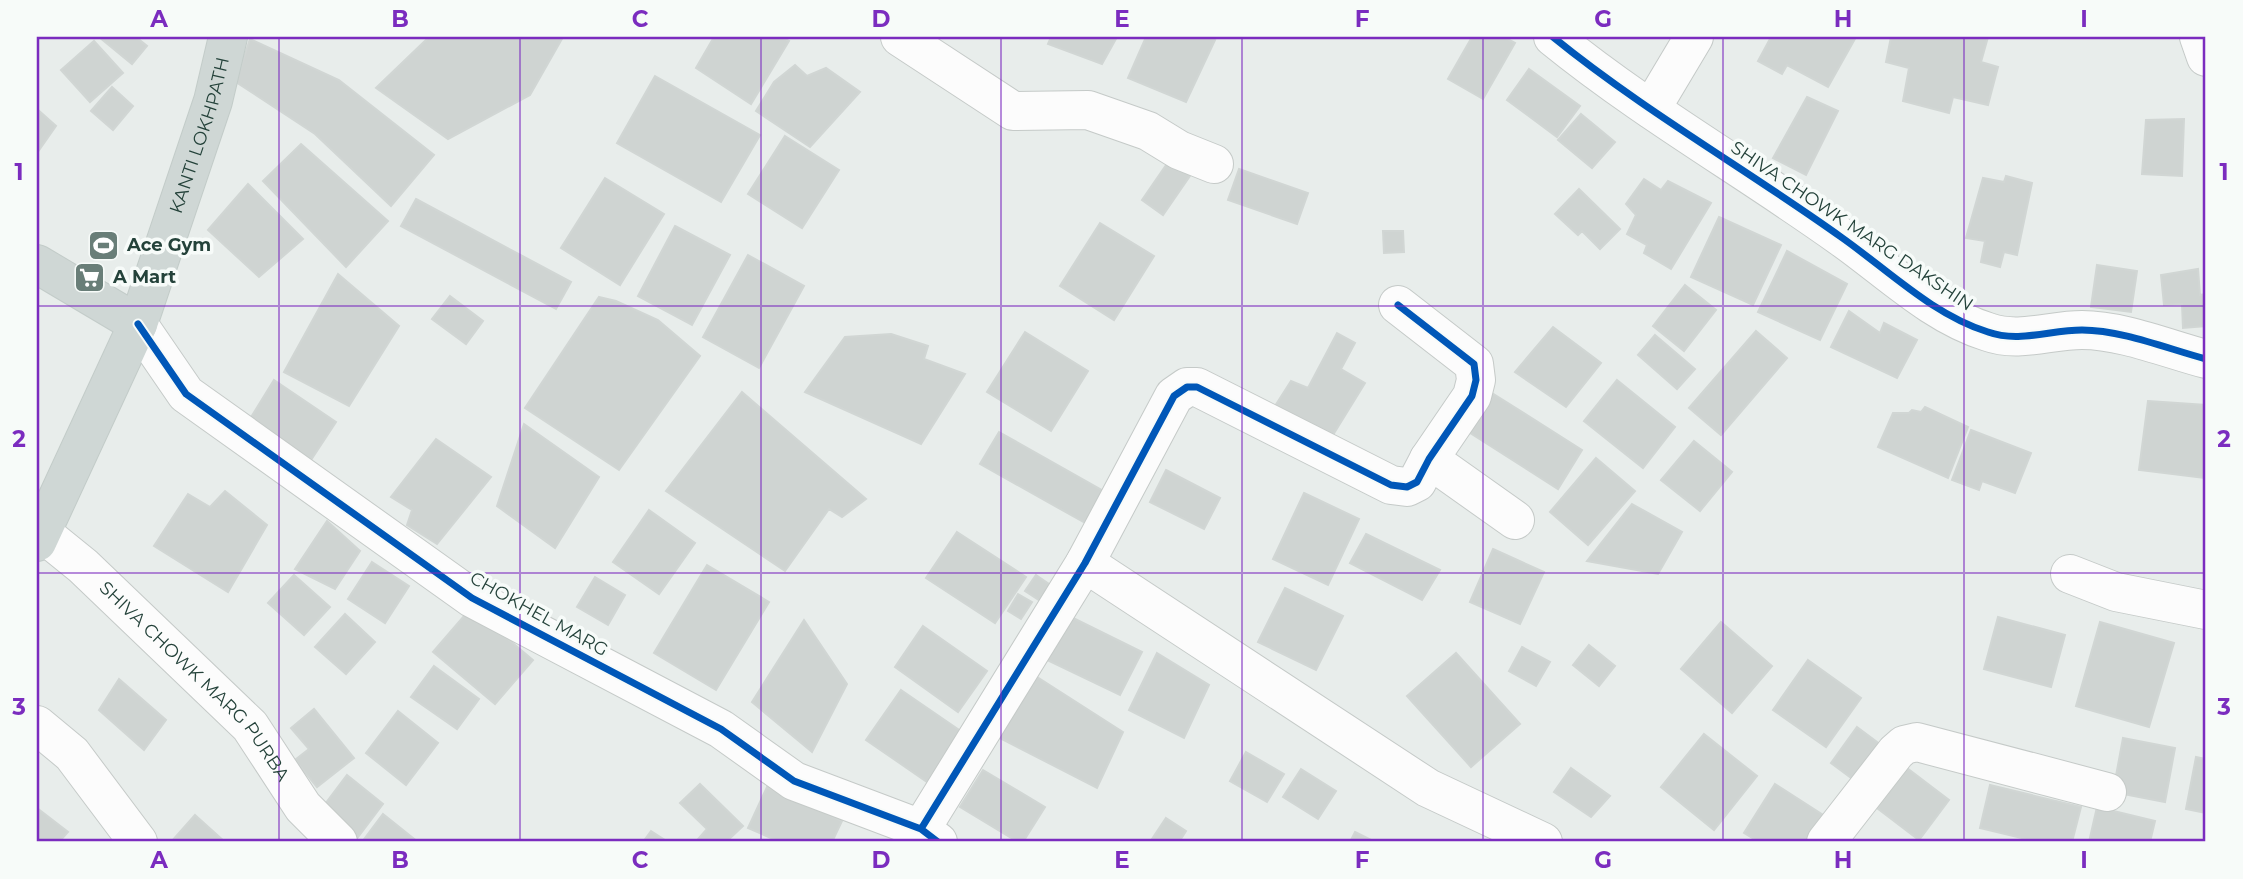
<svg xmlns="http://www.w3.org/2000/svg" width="2243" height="879" font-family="Montserrat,sans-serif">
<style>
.building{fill:#cfd4d2;stroke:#d1d6d4;stroke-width:2}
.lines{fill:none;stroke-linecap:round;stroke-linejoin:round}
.minor-casing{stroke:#c5cac8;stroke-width:40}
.major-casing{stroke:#c3ccc9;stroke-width:40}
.minor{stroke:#fcfcfc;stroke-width:38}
.major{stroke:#cfd7d5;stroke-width:38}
.cycleway-casing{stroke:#f7fbf9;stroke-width:11}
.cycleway{stroke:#0057b8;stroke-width:7}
.grid{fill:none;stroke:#7b2cbf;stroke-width:2;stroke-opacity:0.55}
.labels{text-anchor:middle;stroke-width:7;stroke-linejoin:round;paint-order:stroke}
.street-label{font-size:18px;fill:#24423a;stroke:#f7fbf9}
.poi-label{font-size:18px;font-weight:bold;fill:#24423a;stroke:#f7fbf9;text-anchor:start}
.neatline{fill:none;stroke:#7b2cbf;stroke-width:2.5}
.grid-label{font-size:23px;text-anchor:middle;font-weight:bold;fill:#7b2cbf}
</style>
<rect width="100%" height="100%" fill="#e8edeb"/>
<!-- building -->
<path class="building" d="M 99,37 L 136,37 L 147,46 L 132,64 Z
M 429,37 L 563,37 L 530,95 L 448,139 L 376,88 Z
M 714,37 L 781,37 L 789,41 L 751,104 L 696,68 Z
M 1051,37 L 1117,37 L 1102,64 L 1048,44 Z
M 1146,37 L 1207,37 L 1215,40 L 1186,102 L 1128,78 Z
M 1472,37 L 1504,37 L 1515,43 L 1483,99 L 1448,79 Z
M 1771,37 L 1856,37 L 1828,87 L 1787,65 L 1782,74 L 1758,61 Z
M 1891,37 L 1988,37 L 1981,62 L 1998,67 L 1988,105 L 1953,97 L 1949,113 L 1903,101 L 1909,68 L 1886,62 Z
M 250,39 L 339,80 L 434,155 L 391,206 L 315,134 L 236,82 Z
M 94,41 L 123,73 L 90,102 L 61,70 Z
M 795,65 L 807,76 L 826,68 L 860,92 L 810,147 L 756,111 L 774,82 Z
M 1529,69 L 1580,106 L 1557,137 L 1507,100 Z
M 655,76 L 760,135 L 721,202 L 617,143 Z
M 112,87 L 133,106 L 113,130 L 91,111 Z
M 1807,97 L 1838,111 L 1806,175 L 1773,158 Z
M 37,109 L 56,126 L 37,153 Z
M 1581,114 L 1615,142 L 1592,168 L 1558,140 Z
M 2184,119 L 2182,176 L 2142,174 L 2146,120 Z
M 785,136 L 839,170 L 802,228 L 748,194 Z
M 301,144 L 388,221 L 346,267 L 263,181 Z
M 1171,158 L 1192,173 L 1163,215 L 1142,200 Z
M 1239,169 L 1308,193 L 1297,224 L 1228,200 Z
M 2006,176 L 2032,183 L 2017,255 L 2004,252 L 2000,267 L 1981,262 L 1985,241 L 1966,238 L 1983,178 L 2004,182 Z
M 605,178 L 664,214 L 620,285 L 561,248 Z
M 1644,179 L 1661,190 L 1668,181 L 1711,203 L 1671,269 L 1644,253 L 1647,245 L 1627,234 L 1636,215 L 1626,204 Z
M 248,184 L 303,239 L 259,277 L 208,230 Z
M 1579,189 L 1620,229 L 1600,249 L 1582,231 L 1578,235 L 1555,214 Z
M 416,199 L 571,282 L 556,309 L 401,226 Z
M 1719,217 L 1781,245 L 1753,305 L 1691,277 Z
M 1100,223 L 1154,256 L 1114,320 L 1060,286 Z
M 675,226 L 730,255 L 692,325 L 638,296 Z
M 1383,231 L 1403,231 L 1404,252 L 1384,253 Z
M 1787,251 L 1847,284 L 1820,340 L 1758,312 Z
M 748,255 L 804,286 L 759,368 L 703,337 Z
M 2097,265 L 2137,271 L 2131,312 L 2091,307 Z
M 2198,269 L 2200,295 L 2206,294 L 2206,326 L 2183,328 L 2182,304 L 2164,305 L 2161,275 Z
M 338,274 L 399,326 L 349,406 L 284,372 Z
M 1685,285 L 1716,310 L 1684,351 L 1653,326 Z
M 450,296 L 483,321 L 466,344 L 432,319 Z
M 599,297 L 616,301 L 658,320 L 700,356 L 619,470 L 525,408 Z
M 1849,311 L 1880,333 L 1884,323 L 1917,340 L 1897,378 L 1831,347 Z
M 1553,327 L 1601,363 L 1566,407 L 1515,372 Z
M 1756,331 L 1787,358 L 1721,435 L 1689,408 Z
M 1025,332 L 1088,371 L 1051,431 L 987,392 Z
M 1337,333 L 1355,343 L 1341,369 L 1365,383 L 1328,443 L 1266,420 L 1291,381 L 1308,388 Z
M 891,334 L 928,346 L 924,359 L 965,374 L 921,444 L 805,392 L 845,337 Z
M 1655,335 L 1695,369 L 1677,389 L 1638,355 Z
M 274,380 L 336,422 L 307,466 L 248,422 Z
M 1617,380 L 1675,427 L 1643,468 L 1584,421 Z
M 742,392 L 866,499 L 842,517 L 829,509 L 785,571 L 666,491 Z
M 1492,393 L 1582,450 L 1558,489 L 1467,431 Z
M 2148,401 L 2206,405 L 2206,478 L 2139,470 Z
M 1925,407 L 1968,427 L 1948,478 L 1878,447 L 1893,413 L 1909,413 L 1912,410 L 1921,412 Z
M 524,424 L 599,477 L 555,548 L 497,506 Z
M 1971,430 L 2031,453 L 2015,493 L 1982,481 L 1979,490 L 1952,480 Z
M 999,432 L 1105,492 L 1087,524 L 980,464 Z
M 436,439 L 491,477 L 437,544 L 407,525 L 412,510 L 391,497 Z
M 1694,441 L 1732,472 L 1700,511 L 1661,480 Z
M 1596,458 L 1635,491 L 1588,545 L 1550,512 Z
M 1166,470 L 1220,498 L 1204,529 L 1150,502 Z
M 225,491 L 267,525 L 228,592 L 154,546 L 188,494 L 210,507 Z
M 1304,493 L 1359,519 L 1328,585 L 1273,559 Z
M 1632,504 L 1682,532 L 1658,574 L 1587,561 Z
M 649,510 L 695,543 L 659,594 L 613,562 Z
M 327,521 L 360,551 L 335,589 L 295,569 Z
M 957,532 L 1026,577 L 995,623 L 926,578 Z
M 1366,534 L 1440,570 L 1422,600 L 1350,563 Z
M 1493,549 L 1544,572 L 1520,624 L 1470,602 Z
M 372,562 L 409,586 L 385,623 L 348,599 Z
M 707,565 L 769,602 L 716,690 L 654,653 Z
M 294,575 L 330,607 L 304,635 L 268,603 Z
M 1036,575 L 1052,586 L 1042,602 L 1025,591 Z
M 595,577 L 625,595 L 608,625 L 577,607 Z
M 1285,588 L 1343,616 L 1316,670 L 1258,642 Z
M 1018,594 L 1032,602 L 1021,619 L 1008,611 Z
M 471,608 L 533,660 L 495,704 L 433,652 Z
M 345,614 L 375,642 L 346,674 L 315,647 Z
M 1067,615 L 1142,652 L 1120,695 L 1041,657 Z
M 1998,617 L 2065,635 L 2051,687 L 1984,669 Z
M 804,620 L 847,684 L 812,752 L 752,702 Z
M 1721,622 L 1772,666 L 1732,713 L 1681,669 Z
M 2100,622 L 2174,643 L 2149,727 L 2076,706 Z
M 923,626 L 987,671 L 958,712 L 895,667 Z
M 1589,645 L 1615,666 L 1599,686 L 1573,665 Z
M 1522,647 L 1550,662 L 1536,686 L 1509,671 Z
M 1157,653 L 1209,685 L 1184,738 L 1129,710 Z
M 1456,653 L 1520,724 L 1471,767 L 1407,696 Z
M 1808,660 L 1861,698 L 1826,747 L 1773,710 Z
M 434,666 L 479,699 L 457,729 L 411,697 Z
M 1034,675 L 1123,732 L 1097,788 L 998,737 Z
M 119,679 L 166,720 L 144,750 L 99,710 Z
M 901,690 L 965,734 L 930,784 L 866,740 Z
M 314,709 L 354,758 L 317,787 L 295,760 L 309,749 L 291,728 Z
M 398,711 L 438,743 L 406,785 L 366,753 Z
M 1857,727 L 1885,748 L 1858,783 L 1831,763 Z
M 1704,734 L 1757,776 L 1714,830 L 1661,787 Z
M 2123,738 L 2175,748 L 2165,802 L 2113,792 Z
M 1246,752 L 1284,774 L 1267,802 L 1230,781 Z
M 2196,757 L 2206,759 L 2206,813 L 2186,809 Z
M 1571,768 L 1610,796 L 1591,817 L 1554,792 Z
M 1907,768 L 1949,800 L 1919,840 L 1877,808 Z
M 1301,769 L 1336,791 L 1318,819 L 1283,797 Z
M 983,770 L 1045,807 L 1023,842 L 1018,842 L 960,807 Z
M 347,775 L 383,804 L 355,841 L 319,812 Z
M 700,784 L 743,826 L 726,842 L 702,842 L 698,839 L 707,829 L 680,803 Z
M 1775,784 L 1831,820 L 1817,842 L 1759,842 L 1744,833 Z
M 1990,785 L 2081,807 L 2072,842 L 2038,842 L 1980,828 Z
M 767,787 L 842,821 L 832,842 L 780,842 L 748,828 Z
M 2097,807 L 2155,821 L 2150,842 L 2089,842 Z
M 37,808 L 68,832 L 59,842 L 37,842 Z
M 383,814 L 418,842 L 362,842 Z
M 195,815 L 225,842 L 171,842 Z
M 1166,818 L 1186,831 L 1179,842 L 1150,842 Z
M 651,831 L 668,842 L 643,842 Z
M 1355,832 L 1375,842 L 1350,842 Z"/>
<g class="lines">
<defs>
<g id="minor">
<path d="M 900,37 L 1013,111 L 1088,110 L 1148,131 L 1179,150 L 1214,164"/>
<path d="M 1553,37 C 1644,111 1746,169 1841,237 C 1888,270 1933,315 1988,332 C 2019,343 2050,330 2082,330 C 2122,330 2168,349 2206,359"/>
<path d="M 2199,37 L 2206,57"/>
<path d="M 1651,109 L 1694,37"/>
<path d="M 138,324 L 186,394 L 472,598 L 721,729 L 794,781 L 921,829 L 938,842"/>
<path d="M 1429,459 L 1515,520"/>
<path id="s1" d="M 41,532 L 83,566 L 250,726 L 303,807 L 338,842"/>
<path d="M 1085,563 L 1428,788 L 1543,842"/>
<path d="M 2070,574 L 2116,592 L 2206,610"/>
<path d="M 37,725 L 72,754 L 138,842"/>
<path d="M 921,829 L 1085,563 L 1174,396 L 1187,387 L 1197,387 L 1391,485 L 1407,487 L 1417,482 L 1429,459 L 1472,396 L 1476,380 L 1474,364 L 1398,305"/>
<path d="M 1826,842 L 1896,752 L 1904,745 L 1917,742 L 2107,792"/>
</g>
<g id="major">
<path d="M 37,264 L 138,324"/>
<path id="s2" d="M 37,542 L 138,324 L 213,101 L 228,37"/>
</g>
</defs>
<!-- minor casing -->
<use href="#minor" class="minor-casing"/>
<!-- major casing -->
<use href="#major" class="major-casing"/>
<!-- minor -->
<use href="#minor" class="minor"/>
<!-- major -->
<use href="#major" class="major"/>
<defs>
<path id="cycleway" d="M 1553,37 C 1644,111 1746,169 1841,237 C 1888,270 1933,315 1988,332 C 2019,343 2050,330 2082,330 C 2122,330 2168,349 2206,359
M 138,324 L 186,394 L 472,598 L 721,729 L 794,781 L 921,829 L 938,842
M 921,829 L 1085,563 L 1174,396 L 1187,387 L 1197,387 L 1391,485 L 1407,487 L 1417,482 L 1429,459 L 1472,396 L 1476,380 L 1474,364 L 1398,305"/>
</defs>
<!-- cycleway casing -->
<use href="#cycleway" class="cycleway-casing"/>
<!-- cycleway -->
<use href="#cycleway" class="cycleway"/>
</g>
<!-- grid -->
<path class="grid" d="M 279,37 L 279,842M 520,37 L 520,842M 761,37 L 761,842M 1001,37 L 1001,842M 1242,37 L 1242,842M 1483,37 L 1483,842M 1723,37 L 1723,842M 1964,37 L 1964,842M 37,306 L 2206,306M 37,573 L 2206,573"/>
<!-- icons -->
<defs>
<symbol id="stadium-square" viewBox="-11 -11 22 22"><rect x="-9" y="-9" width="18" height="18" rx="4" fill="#697e78" stroke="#f7fbf9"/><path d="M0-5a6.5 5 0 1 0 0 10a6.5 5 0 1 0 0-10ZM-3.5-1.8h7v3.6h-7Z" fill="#fff"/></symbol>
<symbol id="supermarket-square" viewBox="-11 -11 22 22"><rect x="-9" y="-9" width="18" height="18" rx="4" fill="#697e78" stroke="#f7fbf9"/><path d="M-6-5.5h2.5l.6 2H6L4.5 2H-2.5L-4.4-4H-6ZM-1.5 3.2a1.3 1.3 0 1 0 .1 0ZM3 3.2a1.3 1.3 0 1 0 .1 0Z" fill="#fff"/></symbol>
</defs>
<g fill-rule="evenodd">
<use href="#stadium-square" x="86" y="228" width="35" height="35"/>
<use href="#supermarket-square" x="72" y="260" width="35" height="35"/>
</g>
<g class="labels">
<!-- street labels -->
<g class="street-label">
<text dy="6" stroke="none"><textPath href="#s2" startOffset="439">KANTI LOKHPATH</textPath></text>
<text transform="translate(1852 226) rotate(34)" y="6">SHIVA CHOWK MARG DAKSHIN</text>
<text transform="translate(539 614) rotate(29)" y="6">CHOKHEL MARG</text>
<text dy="6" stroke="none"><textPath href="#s1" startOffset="215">SHIVA CHOWK MARG PURBA</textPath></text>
</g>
<!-- poi labels -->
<g class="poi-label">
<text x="127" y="251">Ace Gym</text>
<text x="113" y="283">A Mart</text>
</g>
</g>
<!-- border -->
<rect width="2243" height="879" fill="none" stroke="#f7fbf9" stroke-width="77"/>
<rect x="38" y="38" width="2166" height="802" class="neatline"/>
<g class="grid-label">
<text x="159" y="27">A</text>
<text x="400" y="27">B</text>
<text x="640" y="27">C</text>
<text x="881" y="27">D</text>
<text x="1122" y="27">E</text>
<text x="1362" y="27">F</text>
<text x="1603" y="27">G</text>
<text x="1843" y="27">H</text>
<text x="2084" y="27">I</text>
<text x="19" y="180">1</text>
<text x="2224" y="180">1</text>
<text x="19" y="447">2</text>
<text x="2224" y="447">2</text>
<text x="19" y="715">3</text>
<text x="2224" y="715">3</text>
<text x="159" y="868">A</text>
<text x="400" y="868">B</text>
<text x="640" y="868">C</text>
<text x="881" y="868">D</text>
<text x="1122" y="868">E</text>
<text x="1362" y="868">F</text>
<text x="1603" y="868">G</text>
<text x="1843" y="868">H</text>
<text x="2084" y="868">I</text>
</g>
</svg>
